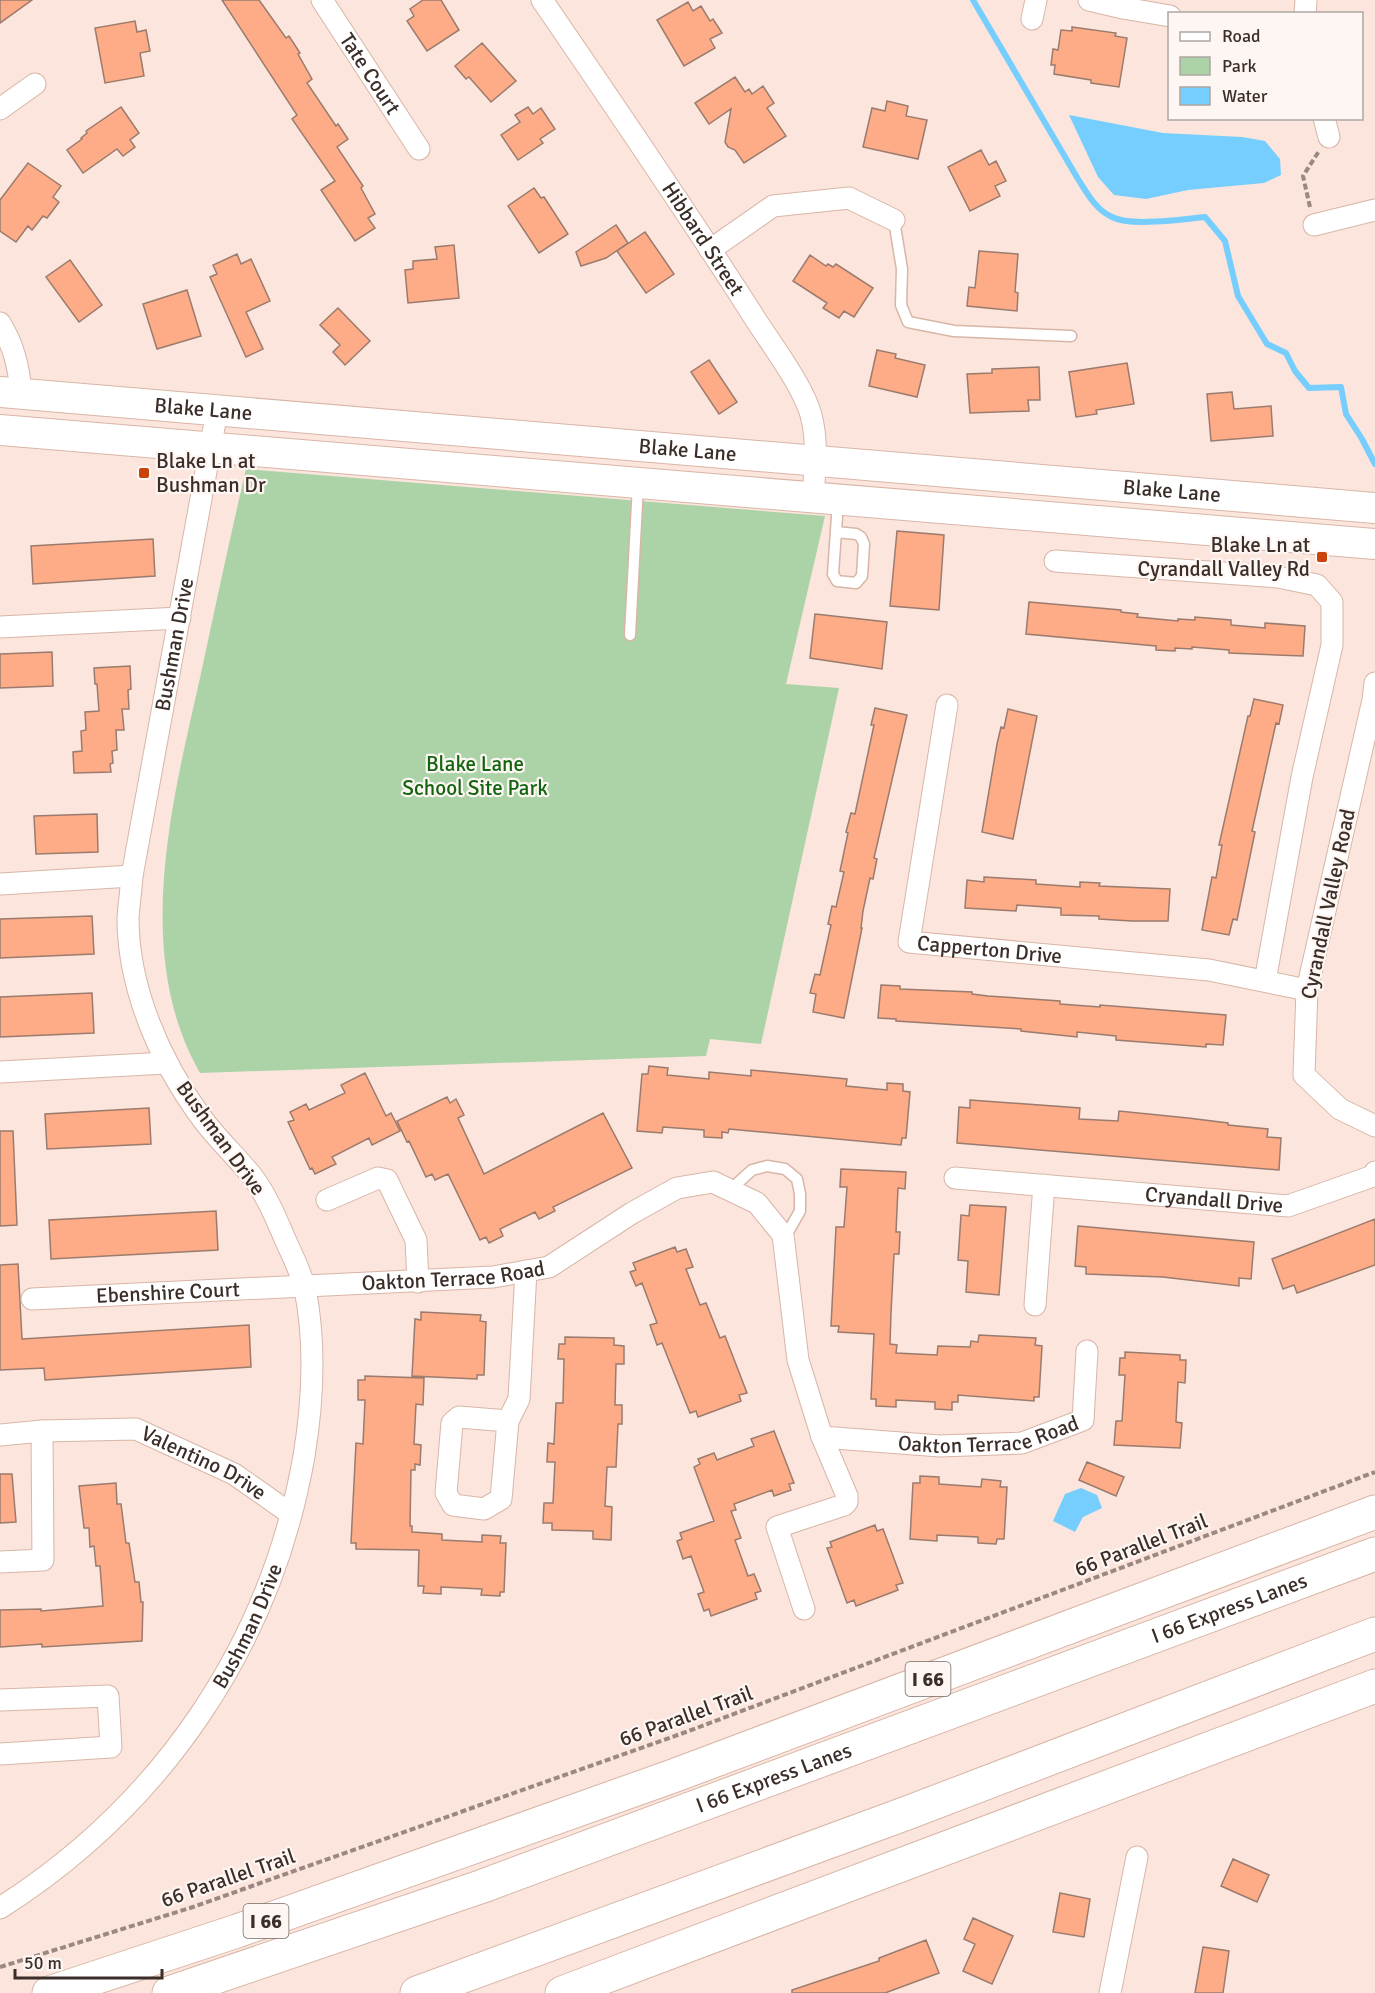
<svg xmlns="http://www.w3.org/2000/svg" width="1375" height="1993" font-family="Signika,sans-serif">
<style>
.green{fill:#abd3a7}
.water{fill:#76cefe}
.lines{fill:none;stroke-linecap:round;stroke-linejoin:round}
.stream{stroke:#76cefe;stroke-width:6}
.building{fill:#feac87;stroke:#9b7b6d;stroke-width:1.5}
.service-casing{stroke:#d8b6a7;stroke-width:13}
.minor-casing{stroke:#d8b6a7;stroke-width:23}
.secondary-casing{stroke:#d8b6a7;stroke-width:32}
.motorway-casing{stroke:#d8b6a7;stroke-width:35}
.path{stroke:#9a8881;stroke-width:4;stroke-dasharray:6 3;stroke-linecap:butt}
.service{stroke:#fff;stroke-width:10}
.minor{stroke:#fff;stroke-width:21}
.secondary{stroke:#fff;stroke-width:30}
.motorway{stroke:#fff;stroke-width:33}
.poi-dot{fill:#c9430a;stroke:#fdf6f3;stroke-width:2}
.labels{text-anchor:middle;stroke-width:4.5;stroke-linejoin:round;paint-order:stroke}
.shield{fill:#fdf6f3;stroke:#756a65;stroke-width:1.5}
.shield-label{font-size:20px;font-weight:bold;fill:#3b2e28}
.street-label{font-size:21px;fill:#3b2e28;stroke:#fdf6f3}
.poi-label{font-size:21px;fill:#3b2e28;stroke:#fdf6f3;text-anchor:start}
.park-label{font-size:21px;fill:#12650f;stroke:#fdf6f3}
</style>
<rect width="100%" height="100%" fill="#fbe5dc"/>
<!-- green -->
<path class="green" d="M 246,469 L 825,516 L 786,684 L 839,688 L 761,1044 L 710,1039 L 706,1056 L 200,1073 C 132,954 172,803 200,678 C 215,608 230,538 246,469 Z"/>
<!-- water -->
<path class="water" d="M 1069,115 L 1163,133 L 1242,137 L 1265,141 L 1280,159 L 1281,175 L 1264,183 L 1188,190 L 1146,199 L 1114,195 L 1098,177 Z
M 1081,1488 L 1097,1495 L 1102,1508 L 1083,1517 L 1075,1532 L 1053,1521 L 1065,1494 Z"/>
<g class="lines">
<!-- stream -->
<path class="stream" d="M 973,0 L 1078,179 C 1087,193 1096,210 1112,217 C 1131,227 1182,219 1205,217 L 1225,241 L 1238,296 L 1267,344 L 1286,353 L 1295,371 L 1309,388 L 1341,387 L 1346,414 L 1362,439 L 1375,464"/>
</g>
<!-- building -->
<path class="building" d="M 0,0 L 32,0 L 0,23 Z
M 222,0 L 259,0 L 286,38 L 289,36 L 300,53 L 298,54 L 312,79 L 307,83 L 336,126 L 338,124 L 348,139 L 337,147 L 363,186 L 361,188 L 375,214 L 368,218 L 375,228 L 355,241 L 321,190 L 335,181 L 292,119 L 297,115 Z
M 423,0 L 441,0 L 459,30 L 427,51 L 407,21 L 414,16 L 410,9 Z
M 688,2 L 693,11 L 701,6 L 710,21 L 713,19 L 722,33 L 710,39 L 715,48 L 684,66 L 657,20 Z
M 135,21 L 137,32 L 146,30 L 150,51 L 140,53 L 144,76 L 105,83 L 95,28 Z
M 1072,27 L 1116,33 L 1115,36 L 1127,38 L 1119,87 L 1091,83 L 1091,80 L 1054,74 L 1055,65 L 1051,65 L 1053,49 L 1058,50 L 1061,30 L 1072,31 Z
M 482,43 L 516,81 L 491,102 L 469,77 L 466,79 L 455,66 Z
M 735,77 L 745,92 L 749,89 L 752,94 L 763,86 L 774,103 L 767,108 L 786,136 L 744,163 L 735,150 L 728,147 L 725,142 L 731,109 L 709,124 L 695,103 Z
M 887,101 L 908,106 L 906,116 L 927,120 L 918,159 L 863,147 L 872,108 L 885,111 Z
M 121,107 L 139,133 L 130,140 L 135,147 L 123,156 L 117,149 L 83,173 L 67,150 L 82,139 L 81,138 L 87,133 L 86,131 Z
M 528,107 L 533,114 L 541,108 L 555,129 L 540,139 L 543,143 L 518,160 L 501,135 L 520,122 L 515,115 Z
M 981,150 L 989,165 L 996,161 L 1006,181 L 995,186 L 1000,196 L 970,211 L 948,167 Z
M 28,163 L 61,186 L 53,197 L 59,202 L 47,218 L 43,216 L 32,230 L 28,226 L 16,242 L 0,231 L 0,200 Z
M 534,188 L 541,198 L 544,197 L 568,234 L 539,253 L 508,206 Z
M 616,225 L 628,243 L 606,258 L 581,266 L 576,252 Z
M 645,232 L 674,274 L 646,293 L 617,251 Z
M 454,245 L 459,298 L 408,303 L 405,270 L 413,269 L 413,261 L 437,259 L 435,247 Z
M 979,251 L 1018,254 L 1015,292 L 1018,293 L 1017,311 L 967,306 L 969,287 L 975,288 Z
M 237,254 L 241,264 L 251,259 L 270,301 L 246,312 L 263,349 L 246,357 L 210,277 L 217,274 L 213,265 Z
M 810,255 L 826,266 L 828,264 L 833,267 L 836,264 L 873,288 L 854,317 L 844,311 L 839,318 L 823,308 L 827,303 L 793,281 Z
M 70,260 L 102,305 L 79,322 L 46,277 Z
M 187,290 L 201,336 L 157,349 L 143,304 Z
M 338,308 L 370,341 L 345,365 L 333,352 L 340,345 L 320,325 Z
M 877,350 L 896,354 L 895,358 L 925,365 L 917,397 L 869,386 Z
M 709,360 L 737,402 L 719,414 L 691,372 Z
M 1127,363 L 1134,404 L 1096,410 L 1097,414 L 1076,417 L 1069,372 Z
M 1039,367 L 1040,400 L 1028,400 L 1029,411 L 970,413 L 967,374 L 992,373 L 992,369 Z
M 1232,392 L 1234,409 L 1271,406 L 1273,436 L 1211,441 L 1207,394 Z
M 897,531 L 944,535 L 939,610 L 890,606 Z
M 153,539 L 155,576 L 33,584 L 31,546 Z
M 1029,602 L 1121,610 L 1121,612 L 1138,614 L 1137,617 L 1178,621 L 1178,619 L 1195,620 L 1195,617 L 1231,620 L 1231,625 L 1265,628 L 1265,623 L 1305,626 L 1303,656 L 1229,653 L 1229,650 L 1192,647 L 1192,649 L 1175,648 L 1175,651 L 1156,650 L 1156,646 L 1026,634 Z
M 815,614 L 887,622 L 882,669 L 810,658 Z
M 52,652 L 53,686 L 0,688 L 0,654 Z
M 130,666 L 131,689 L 128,690 L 129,709 L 122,709 L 124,730 L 116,730 L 117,750 L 112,751 L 113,763 L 110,764 L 111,772 L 74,773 L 73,752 L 82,751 L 81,731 L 86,730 L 85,712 L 99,711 L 97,684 L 95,684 L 94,668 Z
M 1254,699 L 1283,705 L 1279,724 L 1276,723 L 1252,831 L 1255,832 L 1237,920 L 1233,919 L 1229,935 L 1202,930 L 1212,877 L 1216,878 L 1222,845 L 1219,845 L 1248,716 L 1250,716 Z
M 875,708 L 907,715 L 874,858 L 877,859 L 873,879 L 870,878 L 863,911 L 861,928 L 862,928 L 844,1018 L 813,1012 L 816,994 L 810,993 L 815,974 L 820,975 L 831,925 L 828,924 L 832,906 L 836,907 L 844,872 L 840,871 L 848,833 L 846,832 L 851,813 L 855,814 L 874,725 L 871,725 Z
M 1008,709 L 1037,716 L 1013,839 L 982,832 L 997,744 L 1001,727 L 1004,728 Z
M 97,814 L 98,852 L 36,854 L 34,816 Z
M 984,877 L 1036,880 L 1036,884 L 1080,887 L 1080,882 L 1100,883 L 1099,886 L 1170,889 L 1168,921 L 1132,921 L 1099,919 L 1099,916 L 1061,915 L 1061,908 L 1017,905 L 1016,911 L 965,908 L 967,880 L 984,882 Z
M 92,916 L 94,954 L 0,958 L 0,919 Z
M 881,985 L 900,986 L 900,989 L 972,992 L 972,994 L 988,996 L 1060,1001 L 1060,1004 L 1100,1007 L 1100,1005 L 1226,1015 L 1223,1045 L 1206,1044 L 1206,1047 L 1116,1040 L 1116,1036 L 1077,1032 L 1077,1037 L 1021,1031 L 1021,1029 L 896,1021 L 896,1019 L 878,1018 Z
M 92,993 L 94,1033 L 0,1037 L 0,997 Z
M 649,1066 L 668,1068 L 667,1075 L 709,1079 L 709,1072 L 751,1076 L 751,1070 L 847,1079 L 846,1086 L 887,1090 L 887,1083 L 903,1084 L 903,1091 L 910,1092 L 906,1138 L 902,1138 L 901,1145 L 729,1129 L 728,1133 L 722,1132 L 722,1138 L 704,1137 L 704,1130 L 663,1127 L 662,1133 L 637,1131 L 642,1074 L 648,1074 Z
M 365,1073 L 386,1116 L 391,1113 L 400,1131 L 372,1145 L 369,1138 L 332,1157 L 336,1164 L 315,1174 L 312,1168 L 310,1169 L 288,1122 L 294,1120 L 290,1112 L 306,1104 L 309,1110 L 345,1093 L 341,1085 Z
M 447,1097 L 450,1103 L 456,1099 L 464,1115 L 458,1118 L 484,1174 L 603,1113 L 632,1168 L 553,1207 L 555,1211 L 539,1219 L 535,1212 L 500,1229 L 503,1236 L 489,1243 L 486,1237 L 480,1240 L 448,1174 L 435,1180 L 432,1174 L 426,1177 L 409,1141 L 407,1142 L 397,1121 Z
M 970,1100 L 1080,1108 L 1079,1119 L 1118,1121 L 1119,1111 L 1188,1118 L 1228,1123 L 1228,1125 L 1268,1129 L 1267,1137 L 1281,1138 L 1279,1170 L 957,1143 L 959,1107 L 970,1108 Z
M 149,1108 L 151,1144 L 47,1149 L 45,1114 Z
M 0,1131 L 13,1131 L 17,1225 L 0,1226 Z
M 841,1169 L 906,1172 L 905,1189 L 898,1188 L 896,1232 L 900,1232 L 899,1254 L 894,1254 L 891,1313 L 890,1344 L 897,1345 L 896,1353 L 937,1355 L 938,1346 L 970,1347 L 971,1341 L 978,1342 L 979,1335 L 1036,1338 L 1035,1345 L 1042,1346 L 1039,1397 L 1034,1397 L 1034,1401 L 958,1395 L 958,1402 L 952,1402 L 952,1410 L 935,1409 L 935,1402 L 896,1400 L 896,1407 L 876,1406 L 876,1399 L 871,1399 L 874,1334 L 838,1332 L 839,1326 L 831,1326 L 836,1227 L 844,1227 L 847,1187 L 840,1187 Z
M 970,1205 L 1006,1207 L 999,1295 L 966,1292 L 968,1261 L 958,1260 L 961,1215 L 969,1216 Z
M 216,1211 L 218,1250 L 51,1259 L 49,1220 Z
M 1375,1219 L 1375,1265 L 1297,1293 L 1294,1285 L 1283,1289 L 1272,1259 Z
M 1078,1226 L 1254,1242 L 1251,1279 L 1239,1278 L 1239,1286 L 1163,1277 L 1086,1274 L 1086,1267 L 1075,1266 Z
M 675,1247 L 677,1252 L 686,1249 L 693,1267 L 686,1269 L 700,1305 L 706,1303 L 720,1338 L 725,1336 L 747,1393 L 739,1395 L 741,1401 L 698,1417 L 696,1411 L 690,1413 L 662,1343 L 657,1345 L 650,1325 L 657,1323 L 642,1283 L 636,1286 L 630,1272 L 636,1270 L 633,1263 Z
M 18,1264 L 22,1339 L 249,1325 L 251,1367 L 45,1380 L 44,1368 L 0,1370 L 0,1265 Z
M 421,1312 L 481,1315 L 480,1321 L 486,1322 L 484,1375 L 477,1375 L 477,1379 L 412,1376 L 415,1319 L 421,1320 Z
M 565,1337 L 614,1338 L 614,1345 L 624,1346 L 624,1364 L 616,1364 L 615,1405 L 622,1405 L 622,1424 L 618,1424 L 616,1467 L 607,1467 L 605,1506 L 612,1507 L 611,1540 L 593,1539 L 593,1531 L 552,1530 L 552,1523 L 543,1523 L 544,1503 L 553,1503 L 555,1462 L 547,1462 L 548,1443 L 554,1444 L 556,1403 L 563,1403 L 564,1359 L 558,1359 L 559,1344 L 565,1344 Z
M 1125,1352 L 1180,1355 L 1180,1360 L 1186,1360 L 1185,1383 L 1178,1382 L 1176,1422 L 1182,1423 L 1180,1448 L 1114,1445 L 1116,1421 L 1122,1421 L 1125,1375 L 1119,1375 L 1120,1358 L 1125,1358 Z
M 365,1376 L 424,1378 L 423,1405 L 416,1404 L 414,1444 L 421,1445 L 420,1465 L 415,1464 L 415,1470 L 411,1470 L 410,1526 L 412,1526 L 412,1532 L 442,1534 L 442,1540 L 482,1542 L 482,1535 L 501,1536 L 500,1543 L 506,1543 L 504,1592 L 500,1592 L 500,1596 L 481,1595 L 482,1589 L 441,1587 L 441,1594 L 423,1593 L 424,1586 L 418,1586 L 419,1550 L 356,1549 L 356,1543 L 351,1543 L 356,1443 L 363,1444 L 365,1400 L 358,1400 L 358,1380 L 365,1380 Z
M 774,1431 L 794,1483 L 789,1484 L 791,1490 L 774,1496 L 772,1490 L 734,1504 L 736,1510 L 731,1511 L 741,1538 L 735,1540 L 748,1576 L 754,1574 L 761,1591 L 755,1593 L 757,1599 L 711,1616 L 709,1609 L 704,1611 L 698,1594 L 704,1592 L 691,1556 L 683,1559 L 677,1541 L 682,1539 L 680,1533 L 714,1521 L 694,1467 L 700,1464 L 698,1459 L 714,1453 L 717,1460 L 754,1446 L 751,1439 Z
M 1087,1462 L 1124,1477 L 1116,1496 L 1079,1480 Z
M 0,1474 L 12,1474 L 16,1522 L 0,1523 Z
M 920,1476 L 939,1477 L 939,1484 L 981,1487 L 982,1479 L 1001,1481 L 1000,1487 L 1007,1487 L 1004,1539 L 997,1539 L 996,1544 L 978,1543 L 978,1537 L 937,1535 L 937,1541 L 910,1539 L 913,1483 L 920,1483 Z
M 116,1483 L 117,1504 L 121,1504 L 126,1543 L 129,1543 L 135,1582 L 139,1582 L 141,1602 L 143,1602 L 142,1641 L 42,1647 L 42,1644 L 0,1647 L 0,1610 L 41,1609 L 41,1611 L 103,1606 L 100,1566 L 96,1566 L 94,1546 L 90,1547 L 89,1528 L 84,1528 L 79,1486 Z
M 875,1525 L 877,1531 L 883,1529 L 903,1583 L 896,1585 L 898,1590 L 856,1606 L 854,1600 L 847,1603 L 827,1548 L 832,1547 L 830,1542 Z
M 1233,1859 L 1269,1875 L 1257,1902 L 1221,1886 Z
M 1060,1893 L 1090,1899 L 1084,1937 L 1053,1932 Z
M 973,1918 L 1013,1936 L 992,1984 L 963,1971 L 975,1944 L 964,1939 Z
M 926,1940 L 939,1973 L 885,1993 L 792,1993 L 792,1990 L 879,1961 L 879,1958 Z
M 1203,1947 L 1229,1951 L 1223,1993 L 1195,1993 Z"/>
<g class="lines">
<defs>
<path id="service" d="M 894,220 L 902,269 L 901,305 L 908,322 L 954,331 L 1071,336
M 836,532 L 856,534 L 861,537 L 864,544 L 862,576 L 856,583 L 837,581 L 833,574 L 838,502
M 630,635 L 638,485
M 730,1190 L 752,1170 L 767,1166 L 785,1169 L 797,1179 L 800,1194 L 800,1211 L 784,1239"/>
<g id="minor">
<path id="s1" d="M 322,0 L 419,149"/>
<path id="s2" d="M 542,0 C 612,102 682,205 749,309 C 767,339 802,383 811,415 C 818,441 815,469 813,496"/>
<path d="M 1089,0 L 1123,8 L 1170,16"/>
<path d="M 1305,14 L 1306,0"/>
<path d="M 1032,19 L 1036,0"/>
<path d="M 0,109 L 35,84"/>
<path d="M 1324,118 L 1329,137"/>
<path d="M 1314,225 L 1375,210"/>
<path d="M 710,250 L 773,206 L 849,198 L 894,220"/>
<path d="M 0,323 C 14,346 19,367 21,394"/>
<path d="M 1055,561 L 1278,577 L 1317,585 L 1332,602 L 1332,645 L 1302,777 L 1265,981"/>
<path d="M 0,627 L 180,618"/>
<path d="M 1375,683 L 1373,700 L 1307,990 L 1304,1075 L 1340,1109 L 1375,1126"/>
<path id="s3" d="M 947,705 L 909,942 L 1209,970 L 1307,990"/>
<path d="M 0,884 L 132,876"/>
<path d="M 0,1072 L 166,1063"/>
<path id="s4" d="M 955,1178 L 1288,1206 L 1373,1176 L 1375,1172"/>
<path d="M 327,1200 L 378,1178 L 387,1180 L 416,1240 L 418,1282"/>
<path id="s5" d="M 32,1299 L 493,1277 L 549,1267 L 632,1213 L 677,1188 L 713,1182 L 757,1203 L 783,1235 L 798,1360 L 822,1437 L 940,1446 L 1022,1443 L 1083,1420 L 1087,1351"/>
<path d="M 1035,1305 L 1044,1185"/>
<path d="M 508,1421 L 459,1417 L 452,1423 L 446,1493 L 453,1505 L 484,1509 L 501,1499 L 508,1421 L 519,1399 L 526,1271"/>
<path id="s6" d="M 0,1435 L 42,1431 L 136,1429 L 234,1474 L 291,1514"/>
<path d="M 0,1562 L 43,1560 L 42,1431"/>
<path d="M 804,1609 L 777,1527 L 844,1505 L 847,1502 L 847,1496 L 822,1437"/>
<path d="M 0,1700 L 108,1696 L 111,1747 L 0,1754"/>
<path id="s7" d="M 0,1908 C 162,1805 271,1645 304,1456 C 313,1401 316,1344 305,1289 C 301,1272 292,1255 285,1239 C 276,1218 266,1194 252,1176 C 236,1156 216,1138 201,1117 C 160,1061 128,988 128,918 C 129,904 131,890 132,876 L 217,411"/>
<path d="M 1110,1993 L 1137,1857"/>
</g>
<g id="secondary">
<path id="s8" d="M 0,392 L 1375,508"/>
<path d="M 0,430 L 1375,544"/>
</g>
<g id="motorway">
<path d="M 49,1993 L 237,1931 L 673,1776 L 1375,1512"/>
<path id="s9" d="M 169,1993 L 483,1886 L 1375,1554"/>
<path d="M 417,1993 L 907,1813 L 1375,1634"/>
<path d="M 562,1993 L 1375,1686"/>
</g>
</defs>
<!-- service casing -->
<use href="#service" class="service-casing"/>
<!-- minor casing -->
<use href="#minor" class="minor-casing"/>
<!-- secondary casing -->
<use href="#secondary" class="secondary-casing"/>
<!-- motorway casing -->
<use href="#motorway" class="motorway-casing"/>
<!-- path -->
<path class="path" d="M 1310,207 L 1303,176 L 1319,151
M 0,1967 L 190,1908 L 686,1732 L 1375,1472"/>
<!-- service -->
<use href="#service" class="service"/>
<!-- minor -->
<use href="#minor" class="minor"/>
<!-- secondary -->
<use href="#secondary" class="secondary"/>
<!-- motorway -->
<use href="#motorway" class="motorway"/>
</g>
<!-- markers -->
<g class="poi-dot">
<rect x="138" y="467" width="12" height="12" rx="3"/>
<rect x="1316" y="551" width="12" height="12" rx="3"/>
</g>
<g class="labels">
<!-- shield labels -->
<g class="shield">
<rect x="905.5" y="1662" width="45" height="34" rx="4.5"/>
<rect x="243.5" y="1904" width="45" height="34" rx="4.5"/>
</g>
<g class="shield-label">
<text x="928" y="1686">I 66</text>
<text x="266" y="1928">I 66</text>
</g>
<!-- street labels -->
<g class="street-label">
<text dy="7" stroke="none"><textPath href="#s1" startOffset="88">Tate Court</textPath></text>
<text dy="7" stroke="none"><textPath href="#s2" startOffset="288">Hibbard Street</textPath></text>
<text dy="7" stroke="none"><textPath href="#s8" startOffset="204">Blake Lane</textPath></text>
<text dy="7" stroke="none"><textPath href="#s8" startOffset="690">Blake Lane</textPath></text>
<text dy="7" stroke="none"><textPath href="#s8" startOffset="1176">Blake Lane</textPath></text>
<text dy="7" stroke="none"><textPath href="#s7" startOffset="1425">Bushman Drive</textPath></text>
<text transform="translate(1328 904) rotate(-78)" y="7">Cyrandall Valley Road</text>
<text dy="7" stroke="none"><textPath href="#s3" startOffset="321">Capperton Drive</textPath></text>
<text transform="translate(221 1138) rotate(54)" y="7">Bushman Drive</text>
<text dy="7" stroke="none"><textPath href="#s4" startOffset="260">Cryandall Drive</textPath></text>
<text dy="7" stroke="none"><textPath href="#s5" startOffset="422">Oakton Terrace Road</textPath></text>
<text dy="7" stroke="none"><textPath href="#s5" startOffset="136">Ebenshire Court</textPath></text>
<text dy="7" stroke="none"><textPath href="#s5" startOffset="1170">Oakton Terrace Road</textPath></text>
<text dy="7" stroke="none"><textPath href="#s6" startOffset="212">Valentino Drive</textPath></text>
<text transform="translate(1141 1545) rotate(-21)" y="7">66 Parallel Trail</text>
<text dy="7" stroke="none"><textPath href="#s9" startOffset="1128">I 66 Express Lanes</textPath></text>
<text dy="7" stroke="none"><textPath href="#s7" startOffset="381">Bushman Drive</textPath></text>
<text transform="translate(686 1716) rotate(-20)" y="7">66 Parallel Trail</text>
<text dy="7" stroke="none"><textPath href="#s9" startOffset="642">I 66 Express Lanes</textPath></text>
<text transform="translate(228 1878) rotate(-19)" y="7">66 Parallel Trail</text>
</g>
<!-- poi labels -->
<g class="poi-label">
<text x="156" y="468">Blake Ln at<tspan x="156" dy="24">Bushman Dr</tspan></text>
<text x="1310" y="552" text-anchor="end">Blake Ln at<tspan x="1310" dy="24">Cyrandall Valley Rd</tspan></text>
</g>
<!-- park labels -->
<g class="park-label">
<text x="475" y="771">Blake Lane<tspan x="475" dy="24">School Site Park</tspan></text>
</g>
</g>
<!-- legend -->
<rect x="1168" y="12" width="195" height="108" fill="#fdf6f3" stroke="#afa6a2" stroke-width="1.5"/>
<rect x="1180" y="32" width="30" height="9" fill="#ffffff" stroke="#afa6a2" stroke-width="1.5"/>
<text x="1222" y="42" font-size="18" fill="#3b2e28">Road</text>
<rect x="1180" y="57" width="30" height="18" fill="#abd3a7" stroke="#afa6a2" stroke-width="1.5"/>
<text x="1222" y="72" font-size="18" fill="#3b2e28">Park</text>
<rect x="1180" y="87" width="30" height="18" fill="#76cefe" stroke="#afa6a2" stroke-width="1.5"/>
<text x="1222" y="102" font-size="18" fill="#3b2e28">Water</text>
<!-- scale -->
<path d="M15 1969v9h147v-9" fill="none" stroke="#3b2e28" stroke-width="3"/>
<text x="24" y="1969" font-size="18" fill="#3b2e28" stroke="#fdf6f3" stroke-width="4.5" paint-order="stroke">50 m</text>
</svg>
